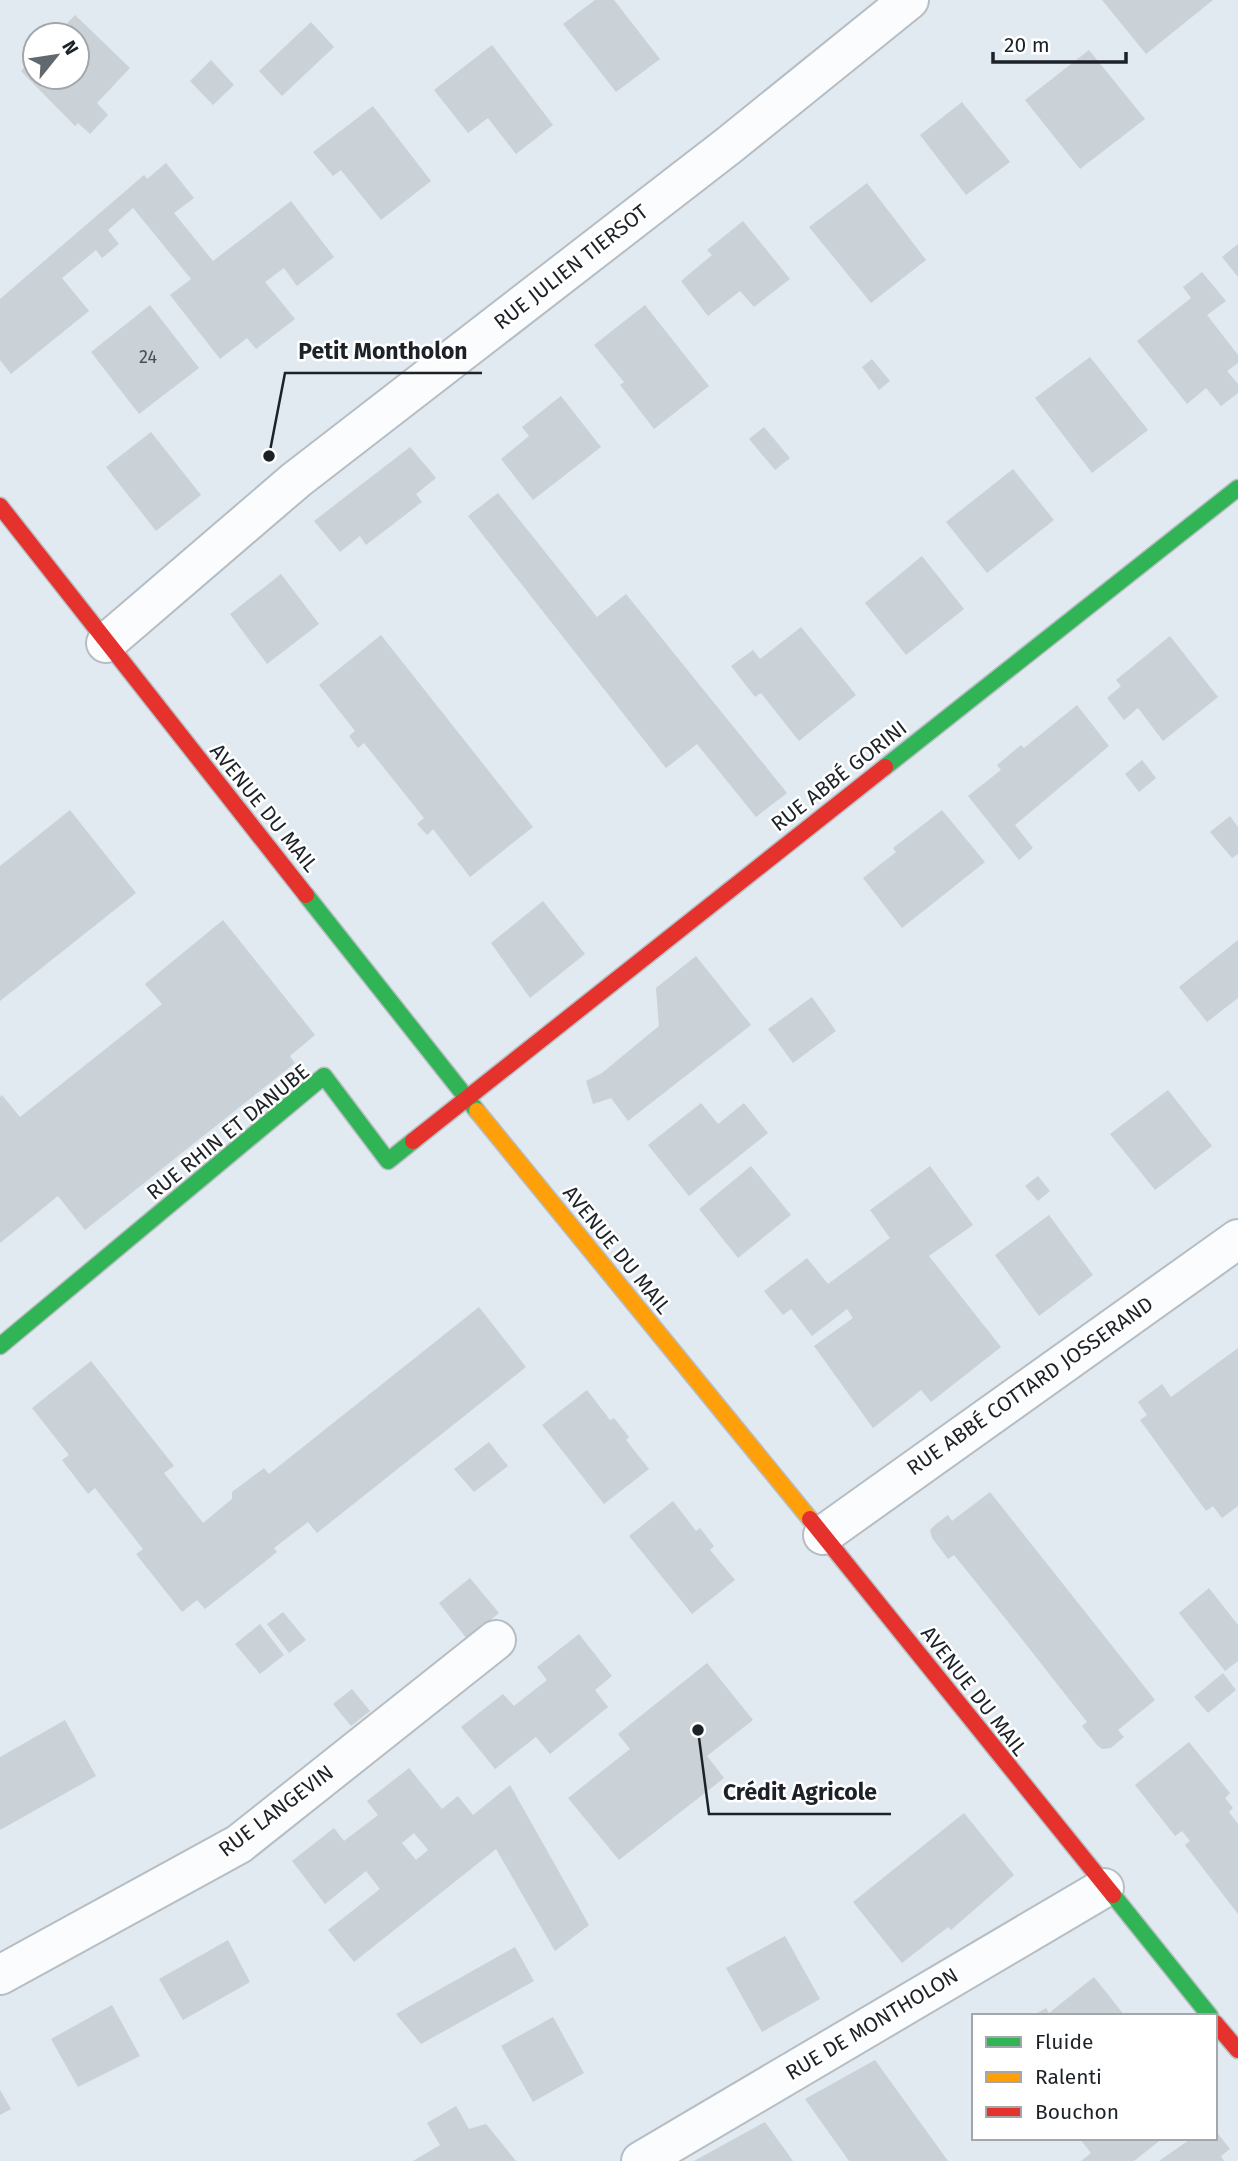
<svg xmlns="http://www.w3.org/2000/svg" width="1238" height="2161" font-family="'Fira Sans',sans-serif">
<style>
.building{fill:#cad1d7;fill-rule:evenodd}
.lines{fill:none;stroke-linecap:round;stroke-linejoin:round}
.street-casing{stroke:#b6bdc3;stroke-width:42}
.fast-casing{stroke:#b6bdc3;stroke-width:19}
.slow-casing{stroke:#b6bdc3;stroke-width:19}
.jam-casing{stroke:#b6bdc3;stroke-width:19}
.street{stroke:#fafcfd;stroke-width:38}
.fast{stroke:#30b455;stroke-width:16}
.slow{stroke:#ff9f0a;stroke-width:16}
.jam{stroke:#e5322d;stroke-width:16}
.labels{text-anchor:middle;stroke-width:5;stroke-linejoin:round;paint-order:stroke}
.number-label{font-size:18px;fill:#484f54}
.street-label{font-size:21px;fill:#1c2227;stroke:#fff}
.leader{fill:none;stroke:#1c2227;stroke-width:2.5}
.callout-dot{fill:#1c2227;stroke:#fff;stroke-width:2.5}
.callout-label{font-size:23px;text-anchor:middle;font-weight:bold;fill:#1c2227;stroke:#fff;stroke-width:5;stroke-linejoin:round;paint-order:stroke}
</style>
<rect width="100%" height="100%" fill="#e1e9f1"/>
<!-- building -->
<path class="building" d="M 595,0 L 614,0 L 660,59 L 616,92 L 563,24 Z
M 1102,0 L 1213,0 L 1146,54 Z
M 75,15 L 130,68 L 97,103 L 108,115 L 90,134 L 78,123 L 75,126 L 21,71 L 35,56 L 35,77 L 77,77 L 77,35 L 56,35 Z
M 311,22 L 334,47 L 282,96 L 259,71 Z
M 492,45 L 553,125 L 516,154 L 488,118 L 468,133 L 434,90 Z
M 1089,50 L 1145,119 L 1080,169 L 1025,100 Z
M 211,60 L 234,85 L 213,105 L 190,81 Z
M 962,102 L 1010,162 L 966,195 L 920,135 Z
M 373,106 L 431,181 L 381,220 L 341,170 L 333,176 L 313,152 Z
M 166,163 L 194,198 L 174,213 L 213,261 L 291,201 L 334,257 L 297,286 L 284,268 L 265,282 L 295,319 L 256,349 L 247,338 L 220,359 L 170,295 L 191,279 L 133,208 L 108,230 L 119,244 L 102,258 L 96,250 L 62,278 L 89,311 L 11,374 L 0,360 L 0,299 L 144,175 L 147,179 Z
M 867,183 L 926,260 L 871,303 L 809,227 Z
M 743,221 L 790,279 L 754,307 L 740,291 L 708,316 L 681,281 L 712,255 L 707,250 Z
M 1238,244 L 1238,277 L 1222,257 Z
M 1202,272 L 1226,301 L 1207,315 L 1238,355 L 1238,363 L 1227,371 L 1238,384 L 1238,393 L 1221,406 L 1206,388 L 1187,404 L 1137,341 L 1191,298 L 1183,287 Z
M 150,305 L 199,368 L 139,414 L 91,352 Z
M 645,305 L 709,386 L 654,429 L 620,385 L 624,382 L 594,345 Z
M 1090,357 L 1148,430 L 1092,473 L 1035,398 Z
M 872,359 L 890,381 L 879,390 L 862,367 Z
M 561,396 L 601,447 L 533,500 L 501,459 L 529,436 L 522,427 Z
M 764,427 L 790,458 L 775,470 L 749,439 Z
M 151,432 L 201,495 L 156,531 L 106,467 Z
M 410,447 L 436,478 L 416,494 L 422,502 L 366,545 L 360,536 L 340,552 L 314,521 Z
M 1013,469 L 1054,520 L 987,573 L 946,522 Z
M 498,493 L 597,617 L 626,594 L 787,793 L 756,817 L 697,744 L 666,768 L 468,516 Z
M 922,556 L 964,609 L 906,655 L 865,603 Z
M 281,574 L 319,624 L 267,664 L 230,614 Z
M 801,627 L 856,695 L 799,741 L 761,693 L 755,697 L 731,666 L 753,650 L 760,659 Z
M 381,635 L 533,827 L 470,877 L 433,829 L 427,835 L 417,824 L 424,818 L 364,743 L 358,748 L 349,736 L 355,731 L 319,685 Z
M 1170,636 L 1218,697 L 1163,741 L 1138,708 L 1124,720 L 1107,698 L 1121,686 L 1116,680 Z
M 1077,705 L 1109,746 L 1015,825 L 1033,848 L 1019,860 L 968,796 L 1001,770 L 997,765 L 1021,745 L 1024,748 Z
M 1142,760 L 1156,778 L 1139,792 L 1125,774 Z
M 70,810 L 136,893 L 0,1001 L 0,866 Z
M 942,810 L 985,862 L 902,928 L 863,878 L 896,852 L 893,848 Z
M 1230,816 L 1238,827 L 1238,854 L 1232,858 L 1210,832 Z
M 543,901 L 585,954 L 530,998 L 491,943 Z
M 223,920 L 315,1035 L 290,1056 L 295,1063 L 85,1230 L 58,1196 L 0,1243 L 0,1097 L 2,1095 L 20,1117 L 162,1004 L 145,984 Z
M 1238,940 L 1238,998 L 1207,1022 L 1179,987 Z
M 696,956 L 751,1025 L 628,1121 L 611,1098 L 593,1104 L 586,1081 L 602,1073 L 659,1026 L 656,988 Z
M 812,997 L 836,1031 L 793,1063 L 768,1029 Z
M 1168,1090 L 1212,1146 L 1155,1190 L 1110,1134 Z
M 701,1103 L 718,1124 L 744,1103 L 768,1133 L 689,1196 L 648,1145 Z
M 751,1166 L 791,1215 L 738,1258 L 699,1209 Z
M 930,1166 L 973,1225 L 929,1256 L 1001,1347 L 931,1402 L 921,1390 L 873,1428 L 814,1346 L 853,1318 L 847,1309 L 812,1336 L 791,1309 L 783,1315 L 764,1291 L 807,1258 L 828,1284 L 890,1238 L 870,1210 Z
M 1038,1176 L 1050,1191 L 1038,1201 L 1025,1186 Z
M 1049,1215 L 1093,1275 L 1039,1316 L 995,1255 Z
M 479,1307 L 526,1367 L 317,1533 L 308,1522 L 274,1548 L 277,1552 L 205,1609 L 197,1600 L 182,1612 L 136,1554 L 143,1549 L 95,1488 L 88,1494 L 62,1460 L 69,1455 L 32,1408 L 91,1361 L 174,1466 L 164,1473 L 203,1523 L 232,1499 L 232,1492 L 264,1468 L 269,1474 Z
M 1238,1348 L 1238,1506 L 1222,1518 L 1213,1506 L 1206,1511 L 1140,1420 L 1147,1415 L 1138,1402 L 1162,1384 L 1171,1397 Z
M 587,1390 L 610,1420 L 614,1418 L 629,1437 L 626,1440 L 649,1469 L 604,1504 L 542,1425 Z
M 489,1442 L 508,1466 L 474,1492 L 454,1469 Z
M 990,1492 L 1155,1700 L 1118,1730 L 1124,1737 L 1111,1748 L 1102,1749 L 1097,1745 L 1082,1726 L 1087,1722 L 1021,1638 L 954,1555 L 948,1559 L 932,1538 L 930,1530 L 935,1525 L 948,1515 L 952,1521 Z
M 673,1501 L 696,1531 L 700,1528 L 714,1546 L 710,1550 L 735,1580 L 692,1614 L 629,1536 Z
M 470,1578 L 499,1613 L 467,1639 L 439,1603 Z
M 1209,1588 L 1238,1625 L 1238,1661 L 1225,1671 L 1179,1613 Z
M 283,1612 L 306,1640 L 289,1653 L 267,1624 Z
M 260,1624 L 284,1655 L 260,1674 L 235,1644 Z
M 579,1634 L 612,1676 L 595,1690 L 608,1707 L 550,1754 L 536,1737 L 495,1769 L 461,1727 L 503,1694 L 514,1706 L 547,1680 L 537,1667 Z
M 707,1663 L 753,1720 L 707,1756 L 724,1778 L 619,1860 L 568,1798 L 630,1749 L 618,1734 Z
M 1223,1673 L 1236,1690 L 1208,1713 L 1194,1697 Z
M 352,1689 L 370,1711 L 351,1726 L 333,1704 Z
M 65,1720 L 96,1776 L 0,1830 L 0,1757 Z
M 1189,1742 L 1230,1793 L 1225,1798 L 1233,1808 L 1229,1812 L 1238,1824 L 1238,1914 L 1185,1845 L 1190,1841 L 1182,1831 L 1175,1836 L 1135,1785 Z
M 409,1768 L 442,1809 L 458,1796 L 473,1815 L 510,1785 L 589,1925 L 555,1951 L 496,1849 L 354,1962 L 328,1930 L 380,1889 L 366,1871 L 325,1904 L 292,1861 L 334,1828 L 344,1841 L 378,1815 L 367,1801 ZM 414,1833 L 428,1850 L 416,1860 L 402,1843 Z
M 964,1813 L 1014,1875 L 951,1930 L 948,1927 L 902,1963 L 853,1902 Z
M 785,1936 L 820,1999 L 762,2032 L 726,1968 Z
M 228,1940 L 250,1982 L 183,2020 L 159,1979 Z
M 515,1947 L 534,1981 L 421,2044 L 396,2014 Z
M 1094,1977 L 1125,2016 L 1032,2016 L 1046,2008 L 1049,2013 Z
M 112,2005 L 140,2056 L 78,2087 L 51,2039 Z
M 553,2017 L 584,2073 L 533,2102 L 501,2046 Z
M 875,2060 L 948,2161 L 849,2161 L 805,2099 Z
M 0,2090 L 11,2109 L 0,2115 Z
M 456,2106 L 469,2129 L 486,2124 L 516,2161 L 413,2161 L 440,2145 L 427,2123 Z
M 765,2122 L 793,2161 L 694,2161 Z
M 1215,2130 L 1230,2149 L 1221,2156 L 1224,2161 L 1159,2161 L 1192,2138 L 1215,2138 Z
M 1079,2138 L 1163,2138 L 1134,2161 L 1081,2161 L 1091,2153 Z"/>
<g class="lines">
<defs>
<path id="street" d="M 106,643 L 296,480 L 728,146 L 909,0
M 823,1535 L 1238,1239
M 0,1975 L 239,1844 L 496,1640
M 641,2161 L 1104,1888"/>
<path id="fast" d="M 885,767 L 1238,488
M 306,895 L 477,1111
M 0,1346 L 324,1076 L 388,1161 L 413,1141
M 1113,1895 L 1210,2016"/>
<path id="slow" d="M 477,1111 L 810,1519"/>
<path id="jam" d="M 0,506 L 306,895
M 413,1141 L 885,767
M 810,1519 L 1113,1895
M 1215,2023 L 1238,2050"/>
</defs>
<!-- street casing -->
<use href="#street" class="street-casing"/>
<!-- fast casing -->
<use href="#fast" class="fast-casing"/>
<!-- slow casing -->
<use href="#slow" class="slow-casing"/>
<!-- jam casing -->
<use href="#jam" class="jam-casing"/>
<!-- street -->
<use href="#street" class="street"/>
<!-- fast -->
<use href="#fast" class="fast"/>
<!-- slow -->
<use href="#slow" class="slow"/>
<!-- jam -->
<use href="#jam" class="jam"/>
</g>
<g class="labels">
<!-- number labels -->
<g class="number-label">
<text x="148" y="363">24</text>
</g>
<!-- street labels -->
<g class="street-label">
<text transform="translate(571 267) rotate(-38)" y="7">RUE JULIEN TIERSOT</text>
<text transform="translate(839 776) rotate(-38)" y="7">RUE ABBÉ GORINI</text>
<text transform="translate(264 808) rotate(51)" y="7">AVENUE DU MAIL</text>
<text transform="translate(228 1132) rotate(-39)" y="7">RUE RHIN ET DANUBE</text>
<text transform="translate(617 1250) rotate(51)" y="7">AVENUE DU MAIL</text>
<text transform="translate(1030 1386) rotate(-35)" y="7">RUE ABBÉ COTTARD JOSSERAND</text>
<text transform="translate(974 1691) rotate(52)" y="7">AVENUE DU MAIL</text>
<text transform="translate(276 1811) rotate(-37)" y="7">RUE LANGEVIN</text>
<text transform="translate(872 2024) rotate(-31)" y="7">RUE DE MONTHOLON</text>
</g>
</g>
<!-- callouts -->
<path class="leader" d="M269 456L285 373H482M698 1730L709 1814H891"/>
<g class="callout-dot">
<circle cx="269" cy="456" r="7"/>
<circle cx="698" cy="1730" r="7"/>
</g>
<g class="callout-label">
<text x="383" y="359">Petit Montholon</text>
<text x="800" y="1800">Crédit Agricole</text>
</g>
<!-- legend -->
<rect x="972" y="2014" width="245" height="126" fill="#ffffff" stroke="#a4a7a9" stroke-width="2"/>
<rect x="986" y="2037" width="35" height="10" fill="#30b455" stroke="#a4a7a9" stroke-width="2"/>
<text x="1035" y="2049" font-size="21" fill="#1c2227">Fluide</text>
<rect x="986" y="2072" width="35" height="10" fill="#ff9f0a" stroke="#a4a7a9" stroke-width="2"/>
<text x="1035" y="2084" font-size="21" fill="#1c2227">Ralenti</text>
<rect x="986" y="2107" width="35" height="10" fill="#e5322d" stroke="#a4a7a9" stroke-width="2"/>
<text x="1035" y="2119" font-size="21" fill="#1c2227">Bouchon</text>
<!-- north arrow -->
<g transform="translate(56 56) rotate(60)"><circle r="33" fill="#ffffff" stroke="#a4a7a9" stroke-width="2"/>
<path d="M0-5L12 26L0 18L-12 26Z" fill="#61686e"/>
<text y="-10" font-size="19" font-weight="bold" text-anchor="middle" fill="#1c2227">N</text>
</g>
<!-- scale -->
<path d="M993 52v10h133v-10" fill="none" stroke="#1c2227" stroke-width="3.5"/>
<text x="1004" y="52" font-size="21" fill="#1c2227" stroke="#ffffff" stroke-width="5" paint-order="stroke">20 m</text>
</svg>
